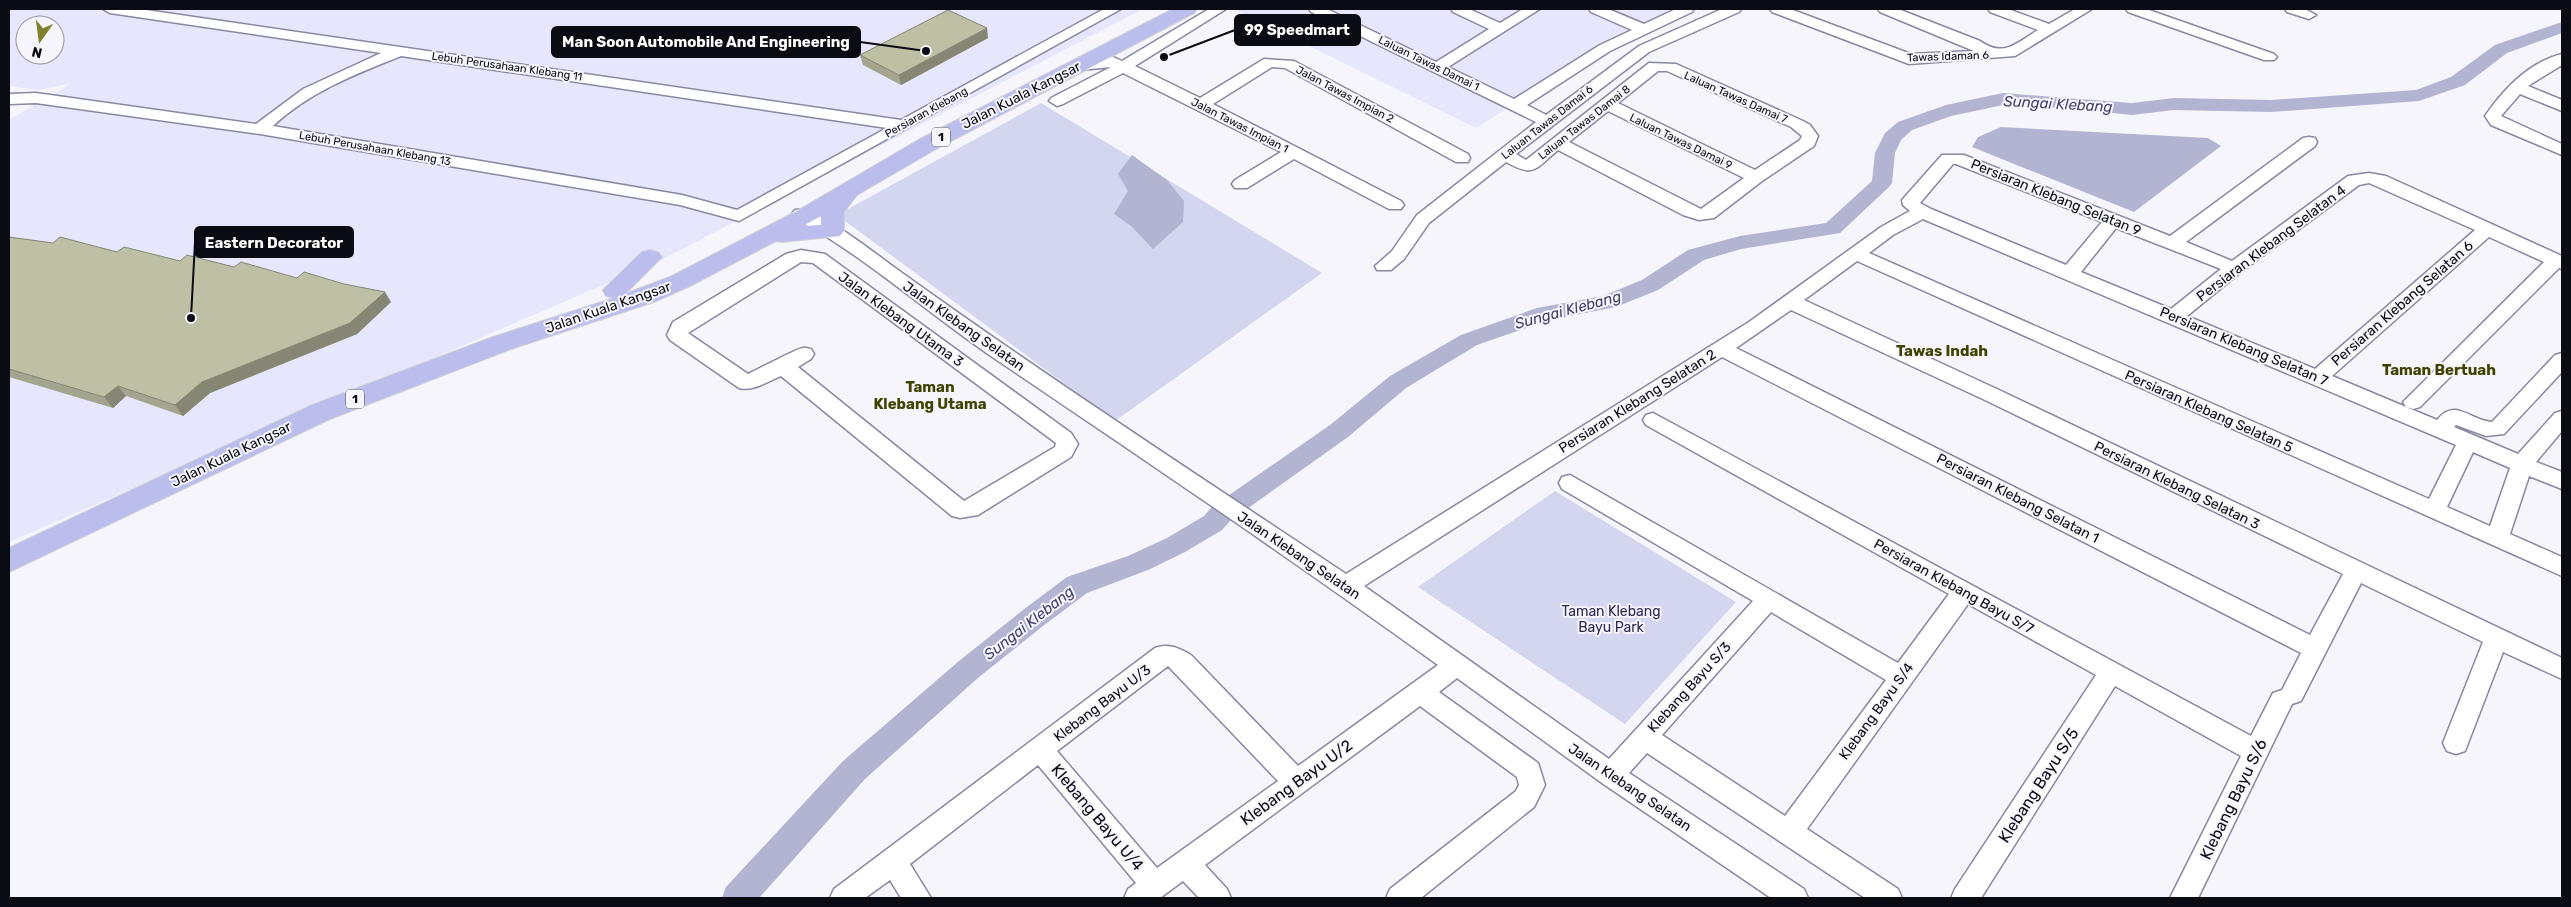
<svg xmlns="http://www.w3.org/2000/svg" width="2571" height="907" font-family="Rubik,sans-serif">
<style>
.built{fill:#e6e7fc;fill-rule:evenodd}
.green{fill:#d4d5ee}
.water{fill:#b2b4d2}
.lines{fill:none;stroke-linecap:round;stroke-linejoin:round}
.river{fill:#b2b4d2;fill-rule:evenodd}
.minor-casing{stroke:#8788a1;stroke-width:3}
.highway-casing{stroke:#d3d3d5;stroke-width:2}
.minor{fill:#fff;fill-rule:evenodd}
.highway{fill:#bbbded;fill-rule:evenodd}
.wall{fill:#a3a58e}
.shaded-wall{fill:#858674}
.building{fill:#bec0a5;stroke:#858674}
.labels{text-anchor:middle;stroke-width:4;stroke-linejoin:round;paint-order:stroke}
.far-street-label{font-size:11px;fill:#0b0b13;stroke:#f5f5fb}
.shield{fill:#f5f5fb;stroke:#515159;stroke-width:1}
.shield-label{font-size:12px;font-weight:bold;fill:#0b0b13}
.street-label{font-size:14px;fill:#0b0b13;stroke:#f5f5fb}
.park-label{font-size:14px;fill:#2b2a53;stroke:#f5f5fb}
.water-label{font-size:15px;font-style:italic;fill:#41416c;stroke:#f5f5fb}
.neighbourhood-label{font-size:15px;font-weight:bold;fill:#404200;stroke:#f5f5fb}
.near-street-label{font-size:16px;fill:#0b0b13;stroke:#f5f5fb}
.leader{fill:none;stroke:#0b0b13;stroke-width:2}
.callout-dot{fill:#0b0b13;stroke:#f5f5fb;stroke-width:2}
.callout{fill:#0b0b13;stroke:#0b0b13;stroke-width:2}
.callout-label{font-size:15px;text-anchor:middle;font-weight:bold;fill:#fff}
</style>
<rect width="100%" height="100%" fill="#f5f5fb"/>
<!-- built -->
<path class="built" d="M 9,9 L 1143,9 L 663,259 L 9,542 L 9,120 L 72,83 L 39,90 L 9,86 ZM 25,25 L 55,25 L 55,55 L 25,55 Z
M 1234,9 L 1664,9 L 1682,17 L 1631,39 L 1537,100 L 1508,108 L 1476,128 Z"/>
<!-- green -->
<path class="green" d="M 1041,103 L 1322,273 L 1115,421 L 837,215 Z
M 1555,491 L 1736,602 L 1625,724 L 1418,587 Z"/>
<!-- water -->
<path class="water" d="M 2001,127 L 2208,138 L 2221,146 L 2134,212 L 1972,147 L 1978,137 Z
M 1132,155 L 1167,180 L 1184,201 L 1183,222 L 1153,249 L 1131,226 L 1114,214 L 1128,191 L 1118,174 Z"/>
<g class="lines">
<!-- river -->
<path class="river" d="M 2562,22 L 2562,33 L 2507,53 L 2465,85 L 2419,101 L 2271,112 L 2174,110 L 2132,115 L 2065,108 L 2003,105 L 1951,116 L 1912,130 L 1901,140 L 1895,153 L 1892,183 L 1889,187 L 1840,233 L 1741,249 L 1704,260 L 1658,290 L 1616,307 L 1549,320 L 1477,345 L 1406,388 L 1348,437 L 1230,521 L 1222,530 L 1185,552 L 1148,570 L 1087,593 L 1043,626 L 979,677 L 865,779 L 759,898 L 722,898 L 726,887 L 843,761 L 959,661 L 1023,610 L 1067,577 L 1128,556 L 1167,538 L 1204,516 L 1212,507 L 1330,425 L 1390,376 L 1461,335 L 1537,308 L 1603,296 L 1642,280 L 1688,250 L 1740,236 L 1826,223 L 1872,181 L 1875,153 L 1885,133 L 1898,122 L 1946,105 L 2003,93 L 2132,103 L 2174,98 L 2271,100 L 2416,90 L 2451,77 L 2495,45 Z"/>
<defs>
<path id="minor" d="M 103,9 L 139,9 L 901,120 L 1104,9 L 1121,9 L 739,221 L 680,205 L 260,134 L 36,103 L 9,104 L 9,94 L 36,93 L 256,124 L 303,89 L 381,53 L 110,13 ZM 401,56 L 887,128 L 737,210 L 682,195 L 273,126 C 309,92 356,74 401,56 Z
M 1209,9 L 1226,9 L 1135,66 L 1200,98 L 1264,59 L 1294,61 L 1468,154 L 1470,158 L 1468,162 L 1456,162 L 1285,68 L 1272,67 L 1213,104 L 1401,201 L 1404,205 L 1401,209 L 1389,209 L 1294,159 L 1247,188 L 1235,188 L 1232,184 L 1235,180 L 1281,152 L 1123,73 L 1063,104 L 1057,106 L 1049,101 L 1051,98 L 1111,67 L 1080,70 L 1072,65 L 1074,62 L 1113,57 L 1122,61 Z
M 1309,9 L 1327,9 L 1436,62 L 1489,29 L 1453,12 L 1451,9 L 1469,9 L 1500,23 L 1523,9 L 1540,9 L 1448,67 L 1514,99 L 1600,45 L 1632,30 L 1591,12 L 1589,9 L 1608,9 L 1644,24 L 1676,9 L 1694,9 L 1692,12 L 1610,51 L 1527,105 L 1546,115 L 1639,46 L 1722,9 L 1741,9 L 1739,12 L 1649,52 L 1516,154 L 1526,160 L 1649,63 L 1676,64 L 1803,121 L 1810,125 L 1818,136 L 1814,146 L 1762,181 L 1714,218 L 1699,220 L 1683,215 L 1558,150 C 1535,169 1535,178 1506,162 L 1429,223 L 1404,259 L 1391,270 L 1377,270 L 1375,266 L 1392,251 L 1417,215 L 1536,122 L 1311,12 ZM 1658,71 L 1667,71 L 1791,127 L 1802,136 L 1800,140 L 1755,170 L 1618,103 ZM 1608,111 L 1744,178 L 1701,209 L 1569,142 Z
M 1770,9 L 1790,9 L 1911,54 L 1974,51 L 1880,12 L 1878,9 L 1898,9 L 1980,41 C 2004,58 2016,43 2038,30 L 1990,12 L 1988,9 L 2008,9 L 2049,24 L 2075,9 L 2092,9 L 2015,56 L 1909,64 L 1772,12 Z
M 2126,9 L 2146,9 L 2274,54 L 2277,57 L 2274,60 L 2264,60 L 2128,12 Z
M 2285,9 L 2305,9 L 2316,15 L 2309,19 L 2287,12 Z
M 2562,54 L 2562,65 L 2528,86 L 2562,100 L 2562,111 L 2520,94 L 2501,116 L 2562,144 L 2562,155 L 2491,125 L 2485,116 C 2503,90 2529,62 2562,54 Z
M 2309,137 L 2315,138 L 2317,142 L 2315,146 L 2186,242 L 2232,261 L 2348,176 L 2369,173 L 2386,176 L 2562,256 L 2562,269 L 2559,268 L 2420,407 L 2413,409 L 2406,407 L 2403,402 L 2544,262 L 2489,237 L 2332,376 L 2437,420 C 2456,397 2470,421 2492,422 L 2555,355 L 2562,353 L 2562,372 L 2504,434 L 2486,436 L 2456,425 L 2454,427 L 2518,454 L 2555,413 L 2562,411 L 2562,431 L 2536,462 L 2562,472 L 2562,489 L 2529,476 L 2510,534 L 2562,557 L 2562,576 L 1857,261 L 1804,300 L 1999,390 L 2562,658 L 2562,679 L 2503,652 L 2465,751 L 2456,754 L 2447,751 L 2443,743 L 2483,642 L 2361,583 L 2301,701 L 2292,704 L 2198,898 L 2170,898 L 2241,756 L 2115,686 L 1981,898 L 1951,898 L 1955,889 L 2096,675 L 1968,604 L 1807,829 L 1898,889 L 1902,898 L 1865,898 L 1647,753 L 1629,773 L 1804,889 L 1808,898 L 1771,898 L 1602,783 L 1457,678 L 1439,692 L 1538,763 L 1545,785 L 1534,807 L 1421,898 L 1386,898 L 1390,889 L 1516,791 L 1519,785 L 1517,777 L 1420,706 L 1205,865 L 1227,889 L 1231,898 L 1199,898 L 1183,881 L 1160,898 L 1124,898 L 1128,889 L 1136,883 L 1038,765 L 910,864 L 931,898 L 901,898 L 890,880 L 865,898 L 830,898 L 834,889 L 1155,648 C 1169,643 1179,648 1191,655 L 1298,766 L 1438,665 C 1290,558 1139,456 988,354 C 923,309 864,256 795,218 L 792,214 L 795,210 C 816,205 878,256 898,270 C 1044,375 1196,474 1346,574 L 1749,322 L 1881,227 L 1910,211 L 1903,205 L 1902,200 L 1942,155 L 1964,155 L 2170,236 L 2303,138 ZM 1953,164 L 1956,164 L 2102,222 L 2066,265 L 1931,209 L 1920,203 ZM 2369,183 L 2475,230 L 2315,369 L 2187,316 L 2241,272 L 2359,185 ZM 1923,219 L 2456,445 L 2429,499 L 1869,253 L 1893,235 ZM 2116,228 L 2221,269 L 2171,309 L 2081,272 ZM 1791,310 L 1985,400 L 2343,574 L 2310,635 L 1736,348 ZM 1722,357 L 2301,653 L 2282,690 L 2273,693 L 2251,736 L 1653,413 L 1646,415 L 1643,420 L 1646,425 L 1949,594 L 1898,663 L 1570,475 L 1562,477 L 1559,483 L 1562,489 L 1753,601 L 1609,759 L 1364,586 ZM 2473,452 L 2510,468 L 2490,526 L 2447,507 ZM 1771,612 L 1886,680 L 1785,816 L 1662,735 ZM 1168,666 L 1278,781 L 1157,868 L 1057,751 Z
M 801,250 L 825,254 L 1071,433 L 1078,444 L 1071,457 L 978,515 L 960,518 L 952,516 L 781,376 C 768,381 753,392 739,388 L 670,340 L 667,335 L 673,322 L 786,254 ZM 801,262 L 813,263 L 1056,443 L 1055,447 L 964,501 L 798,367 L 811,359 L 814,354 L 811,349 C 809,349 805,347 803,348 C 798,348 757,370 748,374 L 688,333 Z"/>
<path id="highway" d="M 1173,9 L 1197,9 L 1194,13 L 936,149 L 857,195 L 844,212 L 844,231 L 840,236 L 782,242 L 776,241 L 690,286 L 654,302 L 511,349 L 330,419 L 9,572 L 9,548 L 312,405 L 493,337 L 614,298 L 606,296 L 603,290 L 642,252 L 650,250 L 658,252 L 662,257 L 625,294 L 672,276 L 797,211 L 920,139 ZM 821,216 L 821,225 L 803,226 Z"/>
</defs>
<!-- minor casing -->
<use href="#minor" class="minor-casing"/>
<!-- highway casing -->
<use href="#highway" class="highway-casing"/>
<!-- minor -->
<use href="#minor" class="minor"/>
<!-- highway -->
<use href="#highway" class="highway"/>
</g>
<!-- wall -->
<path class="wall" d="M 988,38 L 901,85 L 863,65 L 860,55 Z
M 9,237 L 180,261 L 234,267 L 297,278 L 391,302 L 357,334 L 210,393 L 183,416 L 126,396 L 113,408 L 9,377 Z"/>
<!-- shaded-wall -->
<path class="shaded-wall" d="M 987,28 L 988,38 L 901,85 L 899,75 Z
M 385,292 L 391,302 L 357,334 L 210,393 L 183,416 L 175,405 L 202,382 Z
M 118,386 L 126,396 L 113,408 L 104,397 Z"/>
<!-- building -->
<path class="building" d="M 948,10 L 987,28 L 899,75 L 860,55 Z
M 9,237 L 53,243 L 60,237 L 117,252 L 124,247 L 180,261 L 187,255 L 234,267 L 241,262 L 297,278 L 304,272 L 344,284 L 385,292 L 350,323 L 202,382 L 175,405 L 118,386 L 104,397 L 9,369 Z"/>
<g class="labels">
<!-- far-street labels -->
<g class="far-street-label">
<text transform="translate(1948 56) rotate(-2)" y="4">Tawas Idaman 6</text>
<text transform="translate(1429 63) rotate(26)" y="4">Laluan Tawas Damai 1</text>
<text transform="translate(507 66) rotate(8)" y="4">Lebuh Perusahaan Klebang 11</text>
<text transform="translate(1345 94) rotate(28)" y="4">Jalan Tawas Impian 2</text>
<text transform="translate(1736 97) rotate(24)" y="4">Laluan Tawas Damai 7</text>
<text transform="translate(926 112) rotate(-29)" y="4">Persiaran Klebang</text>
<text transform="translate(1547 122) rotate(-38)" y="4">Laluan Tawas Damai 6</text>
<text transform="translate(1584 122) rotate(-38)" y="4">Laluan Tawas Damai 8</text>
<text transform="translate(1240 125) rotate(27)" y="4">Jalan Tawas Impian 1</text>
<text transform="translate(1681 141) rotate(26)" y="4">Laluan Tawas Damai 9</text>
<text transform="translate(375 148) rotate(10)" y="4">Lebuh Perusahaan Klebang 13</text>
</g>
<!-- shield labels -->
<g class="shield">
<rect x="932" y="127.5" width="18" height="19" rx="4"/>
<rect x="346" y="389.5" width="18" height="19" rx="4"/>
</g>
<g class="shield-label">
<text x="941" y="141">1</text>
<text x="355" y="403">1</text>
</g>
<!-- street labels -->
<g class="street-label">
<text transform="translate(1021 95) rotate(-27)" y="5">Jalan Kuala Kangsar</text>
<text transform="translate(2056 197) rotate(22)" y="5">Persiaran Klebang Selatan 9</text>
<text transform="translate(2271 243) rotate(-37)" y="5">Persiaran Klebang Selatan 4</text>
<text transform="translate(2402 303) rotate(-41)" y="5">Persiaran Klebang Selatan 6</text>
<text transform="translate(608 307) rotate(-19)" y="5">Jalan Kuala Kangsar</text>
<text transform="translate(901 319) rotate(36)" y="5">Jalan Klebang Utama 3</text>
<text transform="translate(964 326) rotate(35)" y="5">Jalan Klebang Selatan</text>
<text transform="translate(2244 346) rotate(23)" y="5">Persiaran Klebang Selatan 7</text>
<text transform="translate(1637 401) rotate(-32)" y="5">Persiaran Klebang Selatan 2</text>
<text transform="translate(2209 411) rotate(24)" y="5">Persiaran Klebang Selatan 5</text>
<text transform="translate(231 454) rotate(-26)" y="5">Jalan Kuala Kangsar</text>
<text transform="translate(2177 485) rotate(26)" y="5">Persiaran Klebang Selatan 3</text>
<text transform="translate(2018 498) rotate(27)" y="5">Persiaran Klebang Selatan 1</text>
<text transform="translate(1299 555) rotate(34)" y="5">Jalan Klebang Selatan</text>
<text transform="translate(1954 586) rotate(29)" y="5">Persiaran Klebang Bayu S/7</text>
<text transform="translate(1689 687) rotate(-48)" y="5">Klebang Bayu S/3</text>
<text transform="translate(1102 703) rotate(-37)" y="5">Klebang Bayu U/3</text>
<text transform="translate(1876 711) rotate(-54)" y="5">Klebang Bayu S/4</text>
<text transform="translate(1630 787) rotate(34)" y="5">Jalan Klebang Selatan</text>
</g>
<!-- park labels -->
<g class="park-label">
<text x="1611" y="616">Taman Klebang<tspan x="1611" dy="16">Bayu Park</tspan></text>
</g>
<!-- water labels -->
<g class="water-label">
<text transform="translate(2058 104) rotate(3)" y="5">Sungai Klebang</text>
<text transform="translate(1568 310) rotate(-15)" y="5">Sungai Klebang</text>
<text transform="translate(1029 623) rotate(-38)" y="5">Sungai Klebang</text>
</g>
<!-- neighbourhood labels -->
<g class="neighbourhood-label">
<text x="1942" y="356">Tawas Indah</text>
<text x="2439" y="375">Taman Bertuah</text>
<text x="930" y="392">Taman<tspan x="930" dy="17">Klebang Utama</tspan></text>
</g>
<!-- near-street labels -->
<g class="near-street-label">
<text transform="translate(1296 782) rotate(-36)" y="6">Klebang Bayu U/2</text>
<text transform="translate(2038 785) rotate(-57)" y="6">Klebang Bayu S/5</text>
<text transform="translate(2233 799) rotate(-64)" y="6">Klebang Bayu S/6</text>
<text transform="translate(1098 817) rotate(50)" y="6">Klebang Bayu U/4</text>
</g>
</g>
<!-- callouts -->
<path class="leader" d="M1164 57L1235 30M926 51L860 42M191 318L195 242"/>
<g class="callout-dot">
<circle cx="1164" cy="57" r="5"/>
<circle cx="926" cy="51" r="5"/>
<circle cx="191" cy="318" r="5"/>
</g>
<g class="callout">
<rect x="1235" y="15" width="125" height="30" rx="5"/>
<rect x="552" y="27" width="308" height="30" rx="5"/>
<rect x="195" y="227" width="158" height="30" rx="5"/>
</g>
<g class="callout-label">
<text x="1297" y="35">99 Speedmart</text>
<text x="706" y="47">Man Soon Automobile And Engineering</text>
<text x="274" y="248">Eastern Decorator</text>
</g>
<!-- border -->
<rect width="2571" height="907" fill="none" stroke="#0b0b13" stroke-width="20"/>
<!-- north arrow -->
<g transform="translate(40 40) rotate(194)"><circle r="24" fill="#f5f5fb" stroke="#97979e"/>
<path d="M0-4L9 19L0 12L-9 19Z" fill="#80822c"/>
<text y="-8" font-size="14" font-weight="bold" text-anchor="middle" fill="#0b0b13">N</text>
</g>
</svg>
